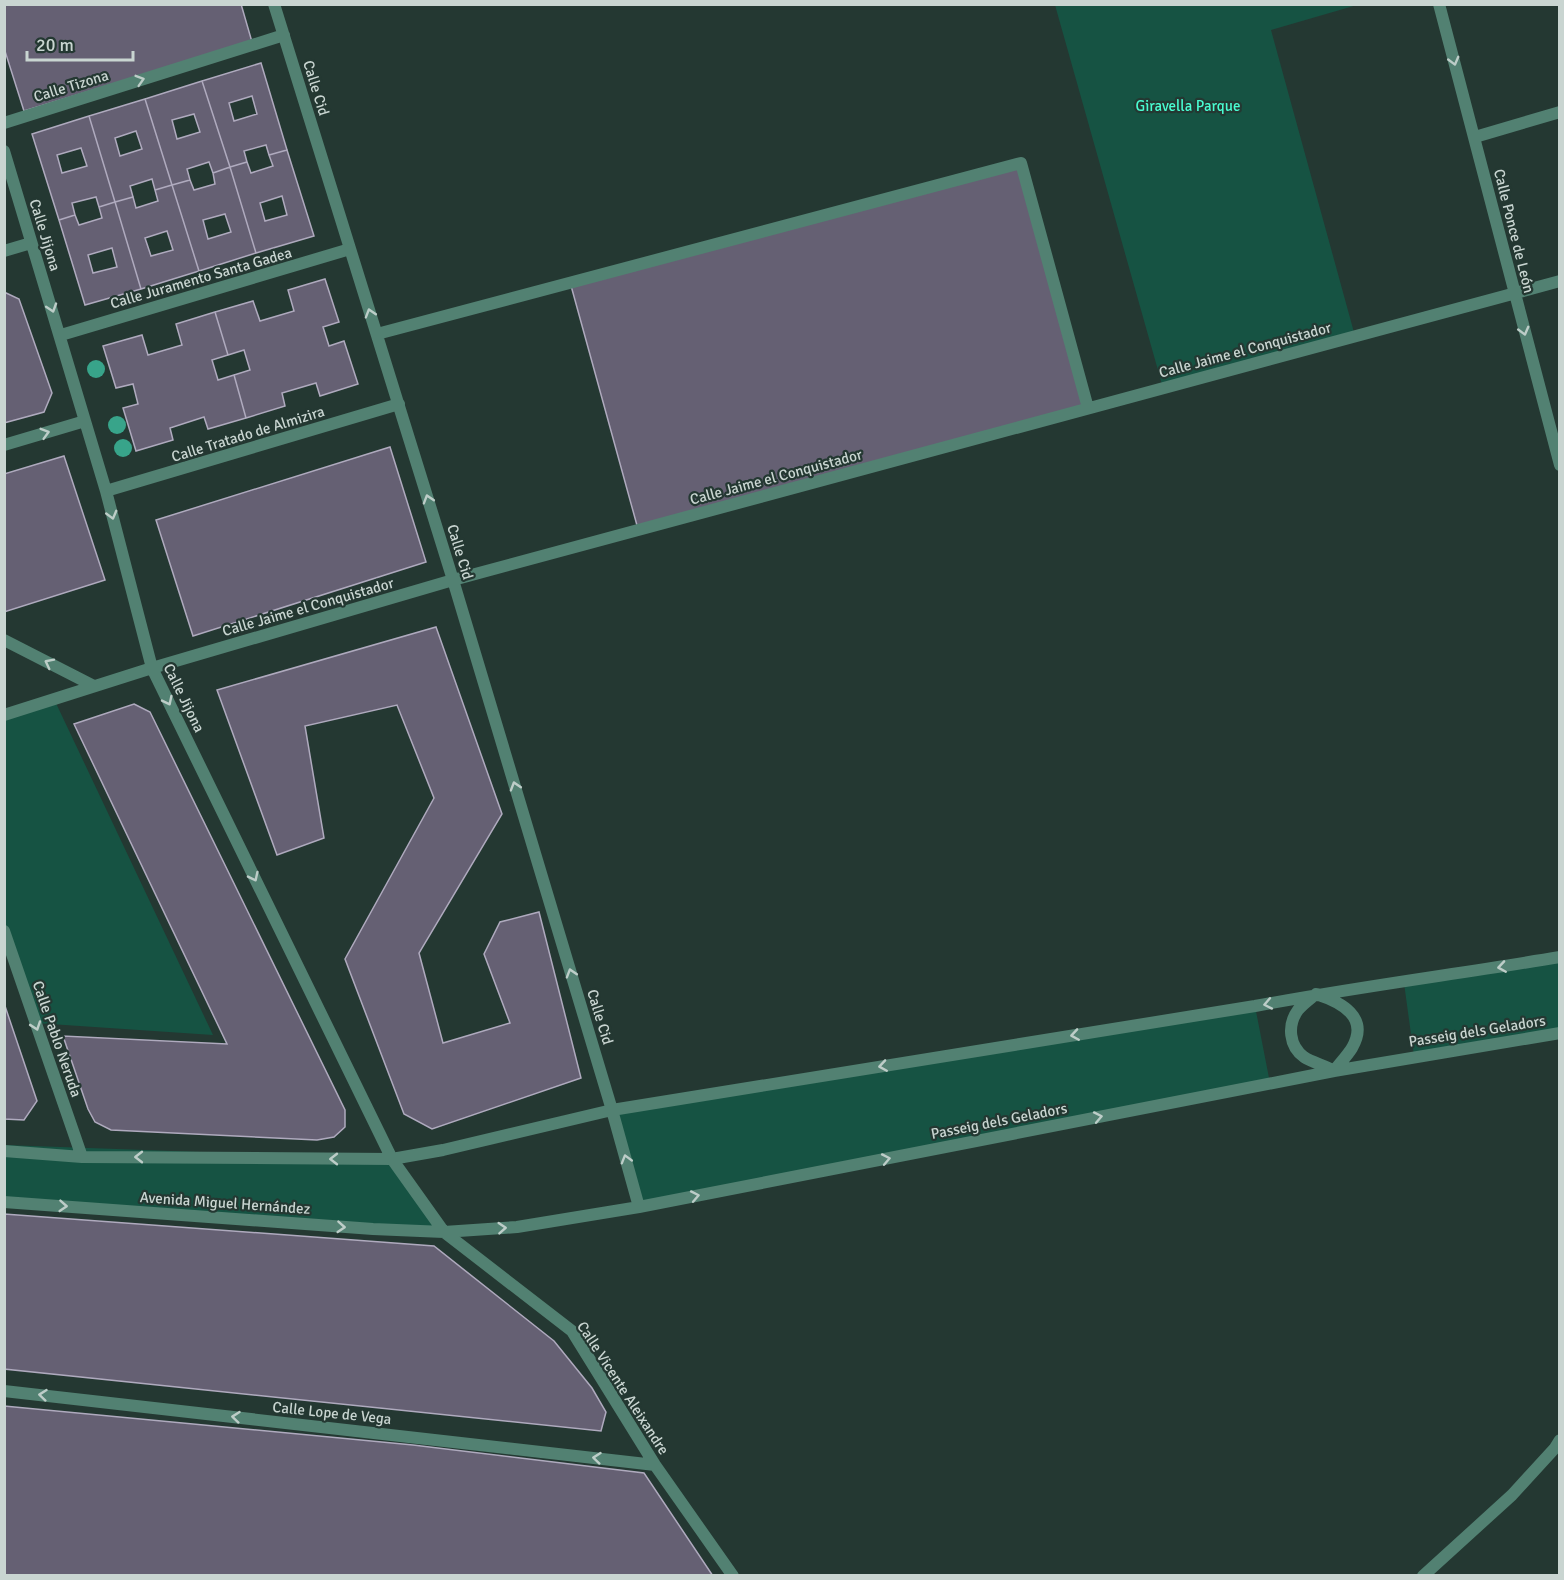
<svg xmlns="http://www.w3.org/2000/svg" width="1564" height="1580" font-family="Signika,sans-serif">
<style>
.green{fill:#165343}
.building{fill:#656073;stroke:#afaabe;stroke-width:1.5;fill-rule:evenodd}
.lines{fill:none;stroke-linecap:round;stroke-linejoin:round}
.street{stroke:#528172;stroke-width:12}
.tree{fill:#38a48a}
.oneway{stroke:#bdcdc8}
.labels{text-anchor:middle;stroke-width:4.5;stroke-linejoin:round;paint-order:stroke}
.street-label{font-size:15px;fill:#c9d5d1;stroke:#243832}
.park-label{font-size:15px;fill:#49fdd2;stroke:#243832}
</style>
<rect width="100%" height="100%" fill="#243832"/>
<!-- green -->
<path class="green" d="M 1055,5 L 1357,5 L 1271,30 L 1355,336 L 1163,388 Z
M 54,699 L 213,1035 L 35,1023 L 5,931 L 4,715 Z
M 1559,957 L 1559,1033 L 1414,1056 L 1404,983 Z
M 1255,1006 L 1270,1083 L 639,1207 L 612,1110 Z
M 5,1145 L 392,1159 L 444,1232 L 5,1201 Z"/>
<!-- building -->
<path class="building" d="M 4,4 L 241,4 L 252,42 L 24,111 L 4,48 Z
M 261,63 L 287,150 L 269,155 L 266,145 L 244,151 L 247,162 L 230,167 L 202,81 ZM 252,96 L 257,114 L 234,121 L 229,103 Z
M 202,81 L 230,167 L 213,173 L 209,162 L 187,169 L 190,180 L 172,185 L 145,99 ZM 194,114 L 200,132 L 177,139 L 172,120 Z
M 145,99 L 172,185 L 155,190 L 152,179 L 130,186 L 133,197 L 115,202 L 89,116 ZM 136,131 L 142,149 L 120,156 L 115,138 Z
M 89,116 L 115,202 L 99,207 L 96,197 L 72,203 L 75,215 L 59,220 L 32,134 ZM 81,148 L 87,166 L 62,173 L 57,155 Z
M 287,150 L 314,236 L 256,253 L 230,167 L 247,162 L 251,173 L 273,166 L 269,155 ZM 282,196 L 287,215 L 265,221 L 260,203 Z
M 1021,163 L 1088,408 L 638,529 L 570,282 Z
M 230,167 L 256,253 L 199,271 L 172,185 L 190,180 L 194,190 L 215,184 L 213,173 ZM 225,214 L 231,232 L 208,239 L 203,220 Z
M 172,185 L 199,271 L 141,289 L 115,202 L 133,197 L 136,208 L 158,201 L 155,190 ZM 167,231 L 173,250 L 151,256 L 145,238 Z
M 115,202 L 141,289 L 85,305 L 59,220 L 75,215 L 79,225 L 102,218 L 99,207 ZM 112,248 L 117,267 L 93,273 L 88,255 Z
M 325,279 L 339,322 L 323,327 L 329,346 L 344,341 L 358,384 L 320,396 L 316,383 L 282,393 L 285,406 L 246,418 L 234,375 L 250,370 L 244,350 L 228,355 L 215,312 L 253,301 L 260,321 L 294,311 L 288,290 Z
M 4,292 L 19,299 L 52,393 L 44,412 L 4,423 Z
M 215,312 L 228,355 L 212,360 L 218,380 L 234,375 L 246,418 L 208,429 L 204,417 L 170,428 L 173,440 L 136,451 L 123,408 L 138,404 L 133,384 L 116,388 L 103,346 L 142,335 L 148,355 L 182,345 L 176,324 Z
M 390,447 L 426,562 L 193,636 L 156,520 Z
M 64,456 L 105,580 L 4,612 L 4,474 Z
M 436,627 L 502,814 L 419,953 L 443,1043 L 510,1023 L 484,954 L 500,922 L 539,912 L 581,1078 L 432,1129 L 404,1114 L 345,959 L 434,798 L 397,705 L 305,726 L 324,838 L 277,855 L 217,690 Z
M 134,704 L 150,712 L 345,1110 L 345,1127 L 334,1137 L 317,1140 L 111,1130 L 95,1122 L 88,1109 L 63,1036 L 227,1044 L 74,724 Z
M 4,1003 L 37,1101 L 24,1120 L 4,1119 Z
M 4,1214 L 434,1246 L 554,1341 L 592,1388 L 606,1412 L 601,1431 L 4,1369 Z
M 4,1406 L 413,1445 L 644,1473 L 713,1576 L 4,1576 Z"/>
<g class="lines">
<!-- street -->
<path class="street" d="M 274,4 L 453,580 L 612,1110 L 639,1207
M 1439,4 L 1560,465
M 4,123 L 284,35
M 1475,137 L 1560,112
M 4,151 L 106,491 L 152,668 L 392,1159 L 444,1232 L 572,1331 L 655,1465 L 733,1576
M 4,251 L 31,243
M 377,334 L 1021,163 L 1088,408
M 61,335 L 350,249
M 4,445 L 85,421
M 106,491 L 399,404
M 4,640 L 94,686
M 4,715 L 152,668 L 453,580 L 1560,281
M 4,931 L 82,1157
M 1316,994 C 1341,1002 1370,1017 1352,1048 C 1347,1056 1340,1063 1334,1071 C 1325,1065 1313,1063 1304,1057 C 1289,1046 1287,1025 1298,1010 C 1303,1004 1310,999 1316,994 Z
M 4,1151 L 82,1157 L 392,1159 L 443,1150 L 612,1110 L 1255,1006 C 1356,987 1458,974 1560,957
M 4,1202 L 373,1229 L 444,1232 L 517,1227 L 639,1207 L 1334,1071 L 1560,1033
M 4,1391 L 655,1465
M 1423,1576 L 1512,1495 L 1555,1448 L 1560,1440"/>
</g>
<!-- trees -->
<g class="tree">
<circle cx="96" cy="369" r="9"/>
<circle cx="117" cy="425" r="9"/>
<circle cx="123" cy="448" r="9"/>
</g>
<!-- one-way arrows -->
<defs><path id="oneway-chevron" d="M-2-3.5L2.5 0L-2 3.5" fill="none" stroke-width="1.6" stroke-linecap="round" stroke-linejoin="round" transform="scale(1.5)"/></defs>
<g class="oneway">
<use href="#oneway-chevron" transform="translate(1454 61) rotate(75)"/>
<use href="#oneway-chevron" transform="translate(140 80) rotate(-17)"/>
<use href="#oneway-chevron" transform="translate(52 308) rotate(72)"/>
<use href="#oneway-chevron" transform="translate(370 313) rotate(-107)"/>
<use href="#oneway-chevron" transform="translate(1524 331) rotate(75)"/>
<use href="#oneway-chevron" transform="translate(45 433) rotate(-16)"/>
<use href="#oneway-chevron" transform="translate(428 499) rotate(-107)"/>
<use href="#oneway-chevron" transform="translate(112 515) rotate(75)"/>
<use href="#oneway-chevron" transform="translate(49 663) rotate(-153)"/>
<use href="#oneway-chevron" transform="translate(168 701) rotate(64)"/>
<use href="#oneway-chevron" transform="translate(515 786) rotate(-107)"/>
<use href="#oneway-chevron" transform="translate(254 877) rotate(64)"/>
<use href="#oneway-chevron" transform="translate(1502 967) rotate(171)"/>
<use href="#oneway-chevron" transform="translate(571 973) rotate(-107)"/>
<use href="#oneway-chevron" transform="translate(1268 1004) rotate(169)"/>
<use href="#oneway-chevron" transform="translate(36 1026) rotate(71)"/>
<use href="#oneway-chevron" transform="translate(1075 1035) rotate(171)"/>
<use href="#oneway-chevron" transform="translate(883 1066) rotate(171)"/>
<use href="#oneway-chevron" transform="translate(1098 1117) rotate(-11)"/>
<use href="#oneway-chevron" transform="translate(139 1157) rotate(-180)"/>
<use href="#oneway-chevron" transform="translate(334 1159) rotate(-180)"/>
<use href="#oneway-chevron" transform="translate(626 1159) rotate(-106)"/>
<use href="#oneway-chevron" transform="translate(886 1159) rotate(-11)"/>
<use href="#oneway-chevron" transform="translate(695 1196) rotate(-11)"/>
<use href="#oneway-chevron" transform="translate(63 1206) rotate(4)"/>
<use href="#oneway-chevron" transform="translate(341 1227) rotate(4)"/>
<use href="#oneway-chevron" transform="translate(502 1228) rotate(-4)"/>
<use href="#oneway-chevron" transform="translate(43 1395) rotate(-174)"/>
<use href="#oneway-chevron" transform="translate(236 1417) rotate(-174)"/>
<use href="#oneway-chevron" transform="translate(597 1458) rotate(-174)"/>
</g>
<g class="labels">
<!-- street labels -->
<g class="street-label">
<text transform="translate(71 86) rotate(-17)" y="5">Calle Tizona</text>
<text transform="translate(316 88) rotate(73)" y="5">Calle Cid</text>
<text transform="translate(1514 231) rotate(76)" y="5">Calle Ponce de León</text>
<text transform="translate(45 235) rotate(73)" y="5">Calle Jijona</text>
<text transform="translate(201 278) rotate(-16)" y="5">Calle Juramento Santa Gadea</text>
<text transform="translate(1245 350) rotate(-15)" y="5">Calle Jaime el Conquistador</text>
<text transform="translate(248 434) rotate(-17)" y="5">Calle Tratado de Almizira</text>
<text transform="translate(776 477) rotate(-15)" y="5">Calle Jaime el Conquistador</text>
<text transform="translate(460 552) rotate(73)" y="5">Calle Cid</text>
<text transform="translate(308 607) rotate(-16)" y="5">Calle Jaime el Conquistador</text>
<text transform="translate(184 698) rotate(64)" y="5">Calle Jijona</text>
<text transform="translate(600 1017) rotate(73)" y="5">Calle Cid</text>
<text transform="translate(1477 1031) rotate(-9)" y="5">Passeig dels Geladors</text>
<text transform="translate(57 1039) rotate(71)" y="5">Calle Pablo Neruda</text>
<text transform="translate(999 1121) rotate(-11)" y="5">Passeig dels Geladors</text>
<text transform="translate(225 1203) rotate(4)" y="5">Avenida Miguel Hernández</text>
<text transform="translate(623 1388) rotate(57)" y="5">Calle Vicente Aleixandre</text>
<text transform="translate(332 1413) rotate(6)" y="5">Calle Lope de Vega</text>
</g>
<!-- park labels -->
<g class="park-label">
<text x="1188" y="111">Giravella Parque</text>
</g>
</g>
<!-- border -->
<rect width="1564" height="1580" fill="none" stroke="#c9d5d1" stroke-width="12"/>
<!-- scale -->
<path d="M27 51v9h106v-9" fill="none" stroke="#c9d5d1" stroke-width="3"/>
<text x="36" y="51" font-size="18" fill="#c9d5d1" stroke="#243832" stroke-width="4.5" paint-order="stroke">20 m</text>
</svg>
